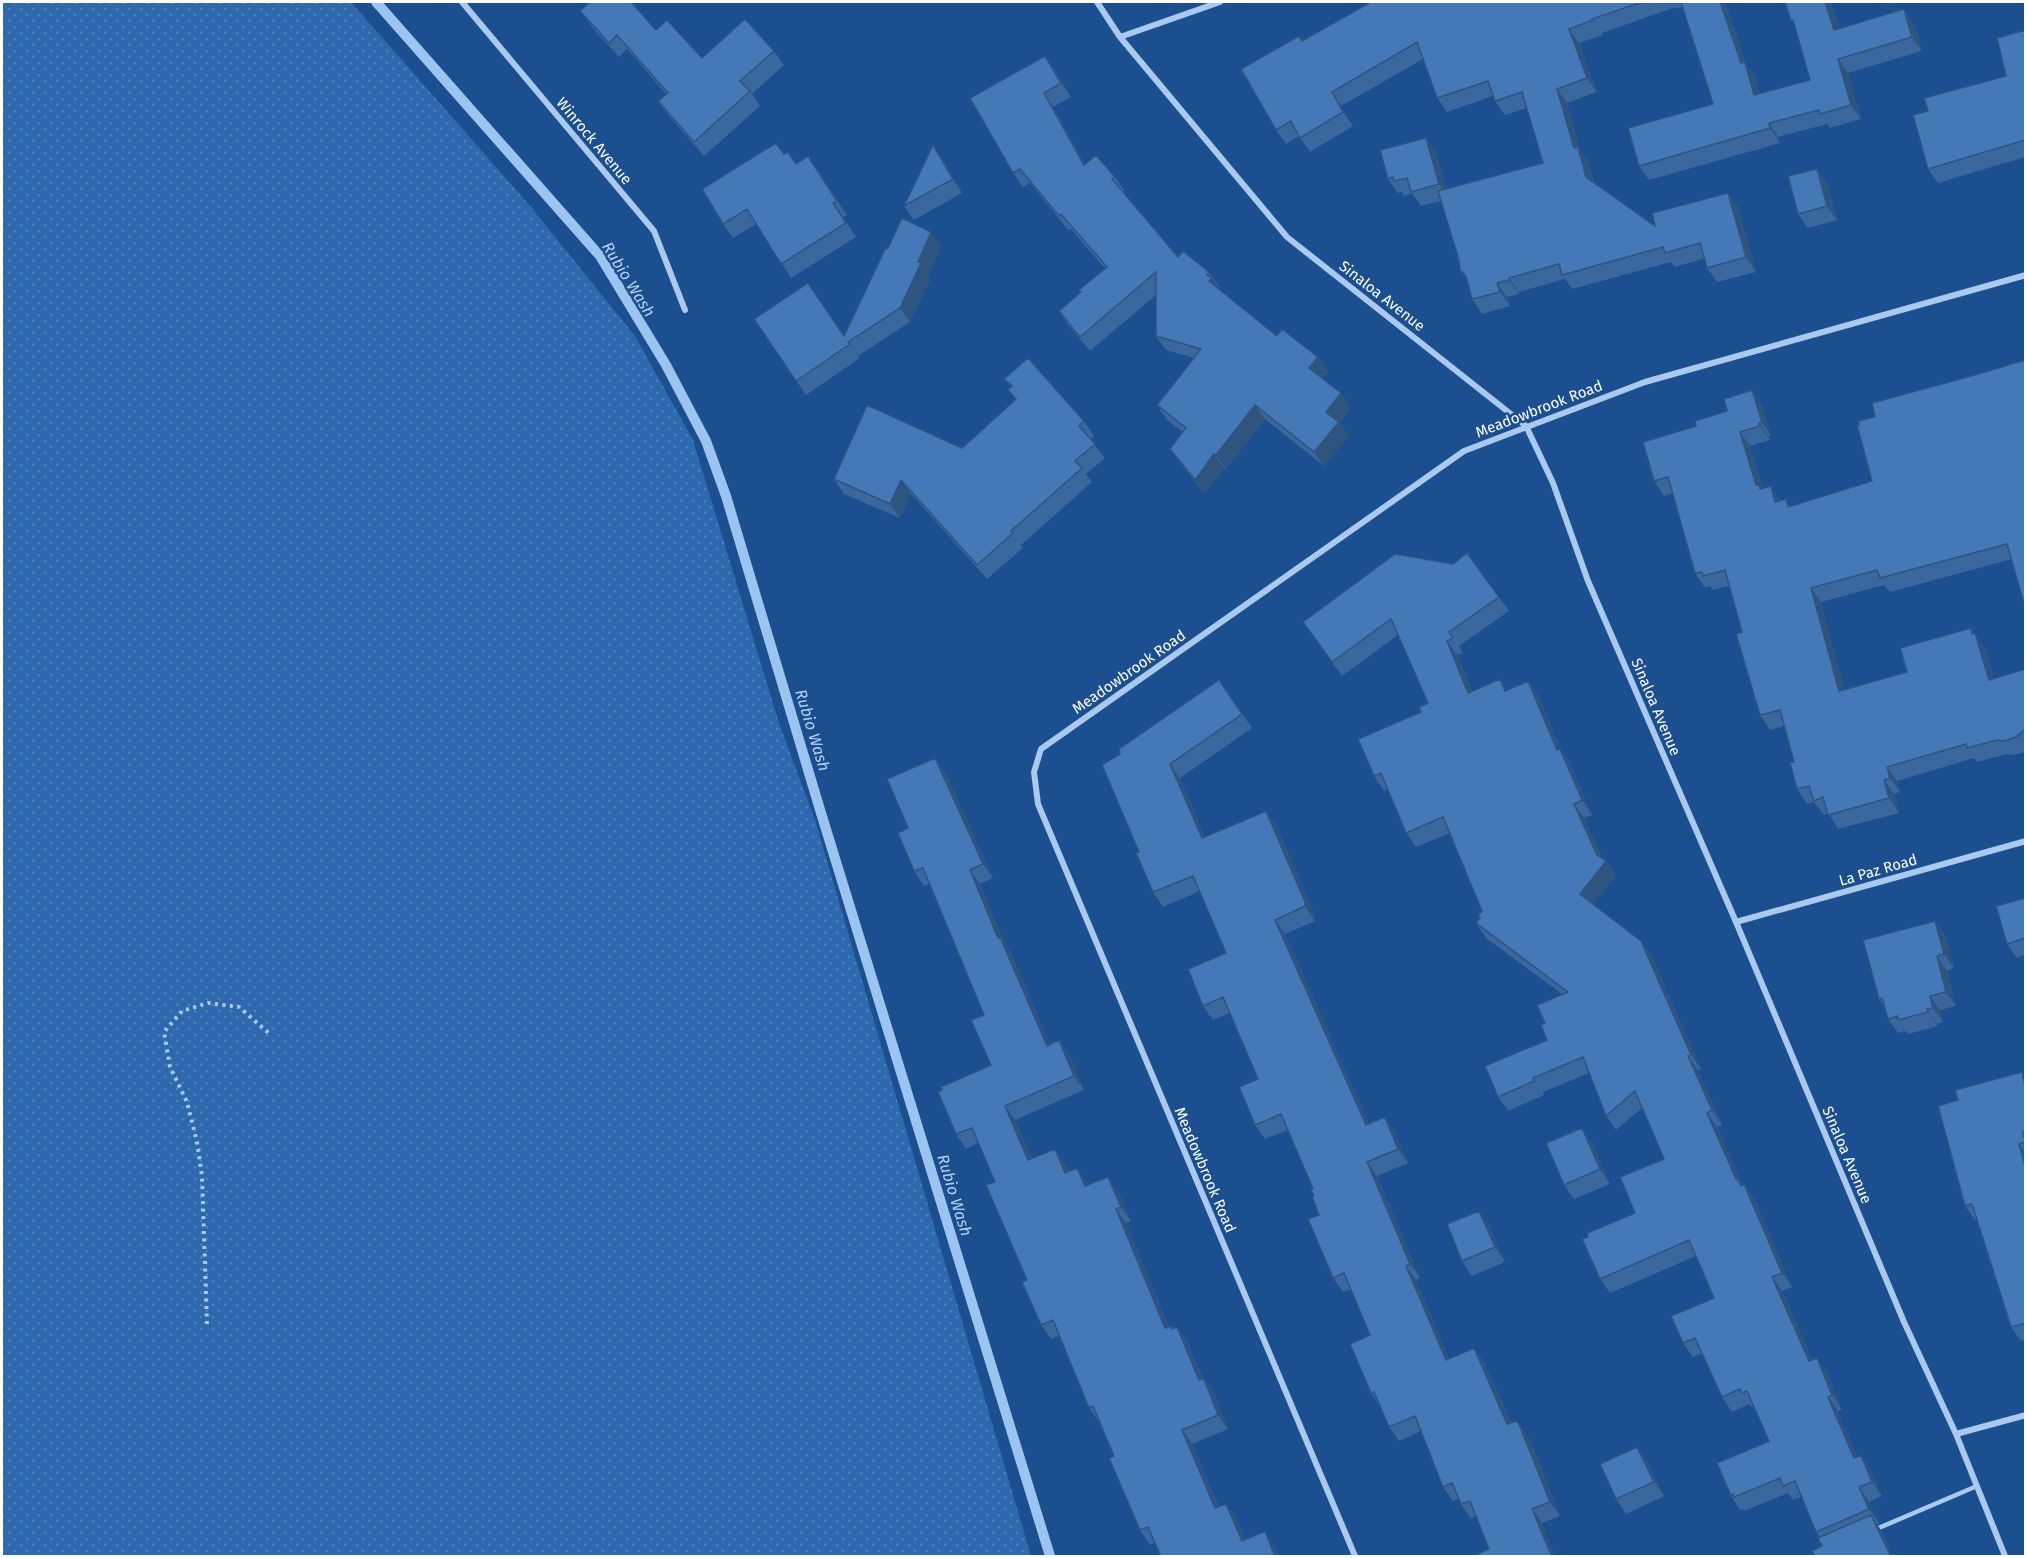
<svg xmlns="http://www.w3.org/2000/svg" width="2027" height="1558" font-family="'Fira Sans',sans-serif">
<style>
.grass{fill:url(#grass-dots)}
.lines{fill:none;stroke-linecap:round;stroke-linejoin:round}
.stream{stroke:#9cc4f0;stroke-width:10}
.path{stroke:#a9c9ee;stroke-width:4;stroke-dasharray:3 4.5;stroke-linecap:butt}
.lane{stroke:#a9c9ee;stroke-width:4.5}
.street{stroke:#a9c9ee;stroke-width:6}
.wall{fill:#3a679d}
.shaded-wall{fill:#305480}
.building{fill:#4478b7;stroke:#305480;stroke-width:1.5}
.labels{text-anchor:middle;stroke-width:5;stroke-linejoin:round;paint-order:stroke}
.street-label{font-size:15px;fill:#fff;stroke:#1b4f8f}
.water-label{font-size:16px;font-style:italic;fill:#b5d3f5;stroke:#1b4f8f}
</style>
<defs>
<pattern id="grass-dots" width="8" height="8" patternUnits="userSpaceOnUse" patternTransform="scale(1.5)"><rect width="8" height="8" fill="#2e69ad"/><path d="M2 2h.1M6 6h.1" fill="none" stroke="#4d80b9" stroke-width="1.8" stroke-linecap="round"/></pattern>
</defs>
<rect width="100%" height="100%" fill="#1b4f8f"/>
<!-- grass -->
<path class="grass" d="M 2,2 L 351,2 L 531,207 L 635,336 L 693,440 L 779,723 L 815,820 L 1031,1556 L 2,1556 Z"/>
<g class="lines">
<!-- stream -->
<path class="stream" d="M 376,2 L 600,256 L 666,365 L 706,441 L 726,496 L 821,813 L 1050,1556"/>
<!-- path -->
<path class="path" d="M 207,1324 L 202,1176 L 197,1142 L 187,1102 L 170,1067 L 164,1032 L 182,1011 L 208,1003 L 239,1007 L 271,1035"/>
<!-- lane -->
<path class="lane" d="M 1874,1530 L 1977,1486"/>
<!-- street -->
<path class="street" d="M 462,2 L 654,231 L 685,310
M 1097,2 L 1120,37 L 1287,237 L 1526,426 L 1553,483 L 1588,581 L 1736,922 L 1904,1322 L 1956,1434 L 2005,1556
M 1120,37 L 1220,2
M 1736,922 L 2026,841
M 1956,1434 L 2026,1415
M 1355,1556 L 1038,804 L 1034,772 L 1041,749 L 1464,451 L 1645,382 L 2026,275"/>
</g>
<!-- wall -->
<path class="wall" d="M 590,2 L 633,2 L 632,2 L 656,30 L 702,58 L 774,51 L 784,65 L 752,94 L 760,106 L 704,156 L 668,115 L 658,101 L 666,94 L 627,49 L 619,57 L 590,25 L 580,11 Z
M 1371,2 L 1725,2 L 1746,64 L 1755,76 L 1759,94 L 1810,80 L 1796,27 L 1791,21 L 1785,2 L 1830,2 L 1839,28 L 1914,24 L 1922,51 L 1848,73 L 1861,119 L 1830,128 L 1827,124 L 1778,137 L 1780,143 L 1649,180 L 1639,166 L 1713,104 L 1683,7 L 1670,9 L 1602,33 L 1603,35 L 1579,43 L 1597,92 L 1567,103 L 1580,151 L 1588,161 L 1594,182 L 1655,226 L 1728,193 L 1738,207 L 1756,272 L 1717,282 L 1707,268 L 1705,258 L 1675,267 L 1671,262 L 1572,289 L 1565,279 L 1519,292 L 1519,294 L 1507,297 L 1510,306 L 1482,314 L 1472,299 L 1467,279 L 1460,270 L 1459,260 L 1441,201 L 1421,206 L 1412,193 L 1404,196 L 1402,192 L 1398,193 L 1388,179 L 1426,138 L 1436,152 L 1446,188 L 1543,163 L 1527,108 L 1505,115 L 1495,101 L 1493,96 L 1447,112 L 1437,98 L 1423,59 L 1341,106 L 1353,126 L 1310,152 L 1299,136 L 1286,144 L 1276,130 L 1303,41 Z
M 2025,30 L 2025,157 L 1938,183 L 1928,169 L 1928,111 L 2006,76 Z
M 1045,56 L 1055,70 L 1071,97 L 1053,107 L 1085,164 L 1115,177 L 1125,191 L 1123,192 L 1178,257 L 1209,272 L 1219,286 L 1218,288 L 1219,289 L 1277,336 L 1318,357 L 1328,372 L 1322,379 L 1351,408 L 1339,422 L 1349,436 L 1324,466 L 1265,419 L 1226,469 L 1224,468 L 1205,494 L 1180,463 L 1170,449 L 1183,432 L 1167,420 L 1157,405 L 1194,358 L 1166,350 L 1156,336 L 1156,295 L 1090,351 L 1068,325 L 1059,311 L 1105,269 L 1071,229 L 1068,230 L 1030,183 L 1023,187 L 1013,173 Z
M 776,143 L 784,154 L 796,163 L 818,170 L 847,215 L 843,217 L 856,237 L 791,278 L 756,224 L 733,238 L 723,224 Z
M 943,159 L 962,193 L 914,220 L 904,206 Z
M 1817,169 L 1827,183 L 1837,220 L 1808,228 L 1798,214 Z
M 941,246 L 928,274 L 931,278 L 910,322 L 858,356 L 860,358 L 806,395 L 754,319 L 845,336 L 888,248 Z
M 1978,374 L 2012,559 L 1890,592 L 1884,585 L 1821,602 L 1844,690 L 1907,672 L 1974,633 L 1985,648 L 1994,678 L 2025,669 L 2025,752 L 2014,755 L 2007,754 L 1977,762 L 1974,758 L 1897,781 L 1900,792 L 1894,794 L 1899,813 L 1838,829 L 1828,813 L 1824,815 L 1814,802 L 1807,804 L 1797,789 L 1794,762 L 1784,726 L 1770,730 L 1760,715 L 1742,632 L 1729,586 L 1713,590 L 1710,586 L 1705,588 L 1695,573 L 1673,493 L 1664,496 L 1654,481 L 1696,426 L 1762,405 L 1771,436 L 1769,437 L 1770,440 L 1750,446 L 1763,488 L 1791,506 L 1872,481 L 1875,417 Z
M 1004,379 L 1084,421 L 1094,436 L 1090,439 L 1105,458 L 1086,474 L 1092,482 L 1021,545 L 1023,548 L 987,579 L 911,494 L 900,518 L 844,494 L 834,479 L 962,448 L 1015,399 L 1008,390 L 1011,387 Z
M 1467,553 L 1509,611 L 1459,646 L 1463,653 L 1457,655 L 1472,691 L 1507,690 L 1528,681 L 1538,695 L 1561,750 L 1570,763 L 1592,815 L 1584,818 L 1603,859 L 1606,861 L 1616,875 L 1593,904 L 1651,955 L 1701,1069 L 1698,1070 L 1722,1125 L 1717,1127 L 1742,1184 L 1754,1198 L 1792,1287 L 1782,1291 L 1812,1360 L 1827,1372 L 1842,1410 L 1838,1411 L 1857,1457 L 1861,1455 L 1871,1470 L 1882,1496 L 1869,1502 L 1879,1524 L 1877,1524 L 1882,1532 L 1894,1557 L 1815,1557 L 1822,1546 L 1820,1537 L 1816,1532 L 1801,1497 L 1793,1500 L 1788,1493 L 1744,1511 L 1743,1509 L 1740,1510 L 1731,1496 L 1769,1441 L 1754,1407 L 1752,1407 L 1749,1404 L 1732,1412 L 1722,1397 L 1702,1353 L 1693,1357 L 1683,1343 L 1714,1298 L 1696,1256 L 1610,1293 L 1600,1279 L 1664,1159 L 1642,1108 L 1616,1130 L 1606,1116 L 1589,1073 L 1543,1092 L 1544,1095 L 1508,1111 L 1498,1097 L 1547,1040 L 1545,1023 L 1562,994 L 1486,938 L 1476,923 L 1479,918 L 1478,916 L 1482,911 L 1450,833 L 1416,847 L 1406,833 L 1387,789 L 1384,791 L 1374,776 L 1428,703 L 1398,635 L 1342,676 L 1303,622 L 1453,564 Z
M 1219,680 L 1252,728 L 1180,778 L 1205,837 L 1266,811 L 1276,825 L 1315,916 L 1315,921 L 1285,934 L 1369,1124 L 1395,1132 L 1408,1163 L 1377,1176 L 1420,1278 L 1416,1280 L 1449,1359 L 1474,1348 L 1484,1362 L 1511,1423 L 1529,1438 L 1560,1516 L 1542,1523 L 1489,1549 L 1476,1516 L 1471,1519 L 1461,1504 L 1459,1499 L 1453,1501 L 1443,1487 L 1421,1431 L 1399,1441 L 1389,1427 L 1380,1407 L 1371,1393 L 1370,1335 L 1351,1289 L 1343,1292 L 1333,1278 L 1313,1189 L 1288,1130 L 1265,1139 L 1255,1125 L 1258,1079 L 1230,1013 L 1213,1020 L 1203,1006 L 1226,953 L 1200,891 L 1163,907 L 1153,892 L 1139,852 L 1120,754 Z
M 945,772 L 993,878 L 980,884 L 1005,944 L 1010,951 L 1050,1044 L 1059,1040 L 1069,1054 L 1084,1090 L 1015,1120 L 1032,1159 L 1065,1163 L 1068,1171 L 1087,1182 L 1088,1185 L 1118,1191 L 1131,1221 L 1126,1223 L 1169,1327 L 1172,1326 L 1174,1328 L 1177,1327 L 1187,1341 L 1203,1379 L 1204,1379 L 1214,1393 L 1228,1429 L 1192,1444 L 1219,1507 L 1226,1504 L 1236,1518 L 1245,1539 L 1274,1546 L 1279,1557 L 1161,1557 L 1155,1542 L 1150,1545 L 1140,1530 L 1114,1456 L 1099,1422 L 1089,1408 L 1059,1336 L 1051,1339 L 1041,1325 L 995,1182 L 978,1143 L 966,1149 L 956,1134 L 991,1065 L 984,1015 L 930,883 L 924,886 L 914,871 Z
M 2025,898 L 2025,955 L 2017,958 L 2007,944 Z
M 1935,921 L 1945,935 L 1954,968 L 1947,971 L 1956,1006 L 1940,1010 L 1943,1022 L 1937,1024 L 1938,1026 L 1908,1034 L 1906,1031 L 1898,1033 L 1888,1019 L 1885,1008 L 1879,999 Z
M 2025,1078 L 2025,1340 L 2021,1341 L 2011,1327 L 1977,1219 L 1975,1220 L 1965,1206 L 1958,1100 Z
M 1592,1142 L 1610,1184 L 1574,1199 L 1564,1185 Z
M 1489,1225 L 1505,1262 L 1472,1276 L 1462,1261 Z
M 1647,1461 L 1664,1496 L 1626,1514 L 1616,1499 Z"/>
<!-- shaded-wall -->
<path class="shaded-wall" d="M 1720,2 L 1725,2 L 1746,64 L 1755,76 L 1764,109 L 1754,95 L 1741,63 Z
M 1825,2 L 1830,2 L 1844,44 L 1834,30 Z
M 1904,9 L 1914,24 L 1922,51 L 1912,37 Z
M 1569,29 L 1579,43 L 1597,92 L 1587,78 Z
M 1045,56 L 1055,70 L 1071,97 L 1061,83 Z
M 1838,59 L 1848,73 L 1861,119 L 1851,105 Z
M 1557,89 L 1567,103 L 1580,151 L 1588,161 L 1596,191 L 1586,177 L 1574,148 Z
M 1332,92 L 1341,106 L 1353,126 L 1343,112 Z
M 1044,93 L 1053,107 L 1094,179 L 1084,165 Z
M 1769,123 L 1778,137 L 1780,143 L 1770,128 Z
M 1426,138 L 1436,152 L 1449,198 L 1439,184 Z
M 933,145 L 943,159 L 962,193 L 953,179 Z
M 808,156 L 818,170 L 847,215 L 837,201 Z
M 1817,169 L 1827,183 L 1837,220 L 1827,206 Z
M 1728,193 L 1738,207 L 1756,272 L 1746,257 Z
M 931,232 L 941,246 L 928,274 L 931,278 L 910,322 L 900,308 L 918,262 Z
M 1212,278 L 1222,292 L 1209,281 Z
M 1509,278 L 1519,292 L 1519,294 L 1509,280 Z
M 1497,283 L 1507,297 L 1510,306 L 1500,292 Z
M 1318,357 L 1328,372 L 1319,382 L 1309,368 Z
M 1752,390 L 1762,405 L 1771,436 L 1762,422 Z
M 1341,393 L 1351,408 L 1339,422 L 1349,436 L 1324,466 L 1314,452 L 1326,412 Z
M 1255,405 L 1265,419 L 1226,469 L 1216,455 Z
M 1759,423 L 1769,437 L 1770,440 L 1760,426 Z
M 1740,432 L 1750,446 L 1764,492 L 1756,485 Z
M 1214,454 L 1224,468 L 1205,494 L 1195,480 Z
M 901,480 L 911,494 L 900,518 L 890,504 Z
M 1771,486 L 1781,500 L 1775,502 Z
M 1811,588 L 1821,602 L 1849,706 L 1839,691 Z
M 1971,628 L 1985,648 L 1999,694 L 1989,680 Z
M 1447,641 L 1457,655 L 1478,707 L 1468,693 Z
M 1500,679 L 1510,693 L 1505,691 Z
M 1528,681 L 1538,695 L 1561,750 L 1570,763 L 1592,815 L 1582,800 L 1557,750 Z
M 935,758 L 945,772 L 993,878 L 983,864 Z
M 1170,764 L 1180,778 L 1212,852 L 1202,838 Z
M 1887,767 L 1897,781 L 1900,792 L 1890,778 Z
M 1884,780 L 1894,794 L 1899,813 L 1889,798 Z
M 1574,804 L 1584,818 L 1605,863 L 1606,861 L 1616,875 L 1590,908 L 1580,894 L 1597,855 Z
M 1266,811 L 1276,825 L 1315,916 L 1315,921 L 1305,906 Z
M 970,870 L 980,884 L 1005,944 L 1010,951 L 1057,1060 L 1047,1046 L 998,938 Z
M 1275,920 L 1285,934 L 1376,1140 L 1366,1125 Z
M 1935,921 L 1945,935 L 1954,968 L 1944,954 Z
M 1641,941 L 1651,955 L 1701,1069 L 1691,1055 Z
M 1937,956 L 1947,971 L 1956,1006 L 1946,992 Z
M 1930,996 L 1940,1010 L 1943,1022 L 1933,1008 Z
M 1927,1009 L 1937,1024 L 1938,1026 L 1928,1012 Z
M 1059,1040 L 1069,1054 L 1084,1090 L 1074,1076 Z
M 1688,1056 L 1698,1070 L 1722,1125 L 1712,1110 Z
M 1005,1106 L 1015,1120 L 1038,1174 L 1028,1160 Z
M 1707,1113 L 1717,1127 L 1742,1184 L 1747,1192 L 1751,1200 L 1736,1179 Z
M 1385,1117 L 1395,1132 L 1408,1163 L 1398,1149 Z
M 1582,1128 L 1592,1142 L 1610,1184 L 1600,1169 Z
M 2019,1144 L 2025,1153 L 2025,1166 Z
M 1055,1149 L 1065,1163 L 1075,1187 L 1065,1173 Z
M 1367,1162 L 1377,1176 L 1420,1278 L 1410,1264 Z
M 1077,1168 L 1087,1182 L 1095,1201 L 1085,1186 Z
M 1108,1177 L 1118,1191 L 1131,1221 L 1121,1207 Z
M 1744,1184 L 1754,1198 L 1792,1287 L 1782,1273 Z
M 1116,1209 L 1126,1223 L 1175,1342 L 1165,1328 Z
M 1479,1211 L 1489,1225 L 1505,1262 L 1495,1247 Z
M 1406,1266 L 1416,1280 L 1456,1374 L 1446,1360 Z
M 1772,1277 L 1782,1291 L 1819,1376 L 1809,1361 Z
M 1177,1327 L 1187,1341 L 1209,1395 L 1199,1380 Z
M 1474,1348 L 1484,1362 L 1517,1438 L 1507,1424 Z
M 1817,1358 L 1827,1372 L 1842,1410 L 1832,1395 Z
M 1204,1379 L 1214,1393 L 1228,1429 L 1218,1415 Z
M 1828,1397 L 1838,1411 L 1864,1473 L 1854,1458 Z
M 1519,1424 L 1529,1438 L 1560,1516 L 1550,1502 Z
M 1182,1430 L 1192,1444 L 1225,1523 L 1215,1508 Z
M 1637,1447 L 1647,1461 L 1664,1496 L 1654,1482 Z
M 1861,1455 L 1871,1470 L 1882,1496 L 1872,1482 Z
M 1859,1487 L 1869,1502 L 1879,1524 L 1869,1509 Z
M 1226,1504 L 1236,1518 L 1252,1555 L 1242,1541 Z
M 1532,1509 L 1542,1523 L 1556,1557 L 1552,1557 Z
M 1871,1515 L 1882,1532 L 1894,1557 L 1891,1557 Z
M 1265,1531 L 1274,1546 L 1279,1557 L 1275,1557 Z"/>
<!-- building -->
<path class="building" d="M 590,2 L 631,2 L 656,30 L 667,20 L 702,58 L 745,19 L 774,51 L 740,81 L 750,91 L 694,142 L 658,101 L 668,93 L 617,35 L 609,43 L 580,11 Z
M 1371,2 L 1642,2 L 1592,19 L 1593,20 L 1569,29 L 1587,78 L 1557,89 L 1574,148 L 1578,147 L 1586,177 L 1655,226 L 1652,213 L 1728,193 L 1746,257 L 1707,268 L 1700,243 L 1665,253 L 1663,247 L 1562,275 L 1559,264 L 1509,278 L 1509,280 L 1497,283 L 1500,292 L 1472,299 L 1466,276 L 1460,270 L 1459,260 L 1438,191 L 1543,163 L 1522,92 L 1495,101 L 1488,81 L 1437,98 L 1417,42 L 1332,92 L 1343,112 L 1300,138 L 1291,121 L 1276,130 L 1241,69 L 1299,36 L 1302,41 Z
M 1681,2 L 1720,2 L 1741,63 L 1745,62 L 1754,95 L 1810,80 L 1793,20 L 1791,21 L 1785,2 L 1825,2 L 1834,30 L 1904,9 L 1912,37 L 1838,59 L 1851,105 L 1820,114 L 1819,110 L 1769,123 L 1770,128 L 1639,166 L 1628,128 L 1713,104 Z
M 2025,30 L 2025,140 L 1928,169 L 1913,115 L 1928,111 L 1924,98 L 2006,76 L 1997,38 Z
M 1045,56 L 1061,83 L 1044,93 L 1084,165 L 1096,155 L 1115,177 L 1112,179 L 1178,257 L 1183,251 L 1209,272 L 1207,275 L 1212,278 L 1209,281 L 1277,336 L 1282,329 L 1318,357 L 1309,368 L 1341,393 L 1326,412 L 1339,422 L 1314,452 L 1255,405 L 1216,455 L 1214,454 L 1195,480 L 1170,449 L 1186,428 L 1157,405 L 1201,349 L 1156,336 L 1156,272 L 1080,337 L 1059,311 L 1081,292 L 1079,290 L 1107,267 L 1061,214 L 1059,216 L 1020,169 L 1013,173 L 970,98 Z
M 1426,138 L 1439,184 L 1411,192 L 1407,178 L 1394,181 L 1393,177 L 1388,179 L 1380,150 Z
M 776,143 L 784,154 L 788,152 L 796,164 L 808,156 L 837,201 L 833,203 L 846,223 L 781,264 L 747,209 L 723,224 L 702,189 Z
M 933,145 L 953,179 L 904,206 Z
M 1817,169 L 1827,206 L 1798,214 L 1788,176 Z
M 902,218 L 931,232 L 918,262 L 921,263 L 900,308 L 848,342 L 850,344 L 796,381 L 754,319 L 808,283 L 844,336 L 886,247 L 888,248 Z
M 1028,358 L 1084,421 L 1079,426 L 1095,444 L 1075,461 L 1082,468 L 1011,531 L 1013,533 L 977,565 L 901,480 L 890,504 L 834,479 L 867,405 L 962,448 L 1016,399 L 1008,390 L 1012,386 L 1004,379 Z
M 2025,360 L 2025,607 L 2007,544 L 1880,578 L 1877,570 L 1811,588 L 1839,691 L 1907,672 L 1900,648 L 1971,628 L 1972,634 L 1975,633 L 1989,680 L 2025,669 L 2025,730 L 2023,731 L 2016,737 L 2004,741 L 1997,740 L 1967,748 L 1966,744 L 1887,767 L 1890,778 L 1884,780 L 1889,798 L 1828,815 L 1823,797 L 1814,801 L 1809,786 L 1797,789 L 1790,763 L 1794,762 L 1780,710 L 1760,715 L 1736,634 L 1742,632 L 1725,570 L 1703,576 L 1702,572 L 1695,573 L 1668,477 L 1654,481 L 1643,442 L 1696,426 L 1695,421 L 1727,411 L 1724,399 L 1752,390 L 1762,422 L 1759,423 L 1760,426 L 1740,432 L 1756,485 L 1759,484 L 1760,489 L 1771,486 L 1775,502 L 1786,499 L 1788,507 L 1872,481 L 1857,425 L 1859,425 L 1858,421 L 1875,417 L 1872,403 L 1978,374 Z
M 1467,553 L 1499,597 L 1449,632 L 1453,638 L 1447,641 L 1468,693 L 1500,679 L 1505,691 L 1528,681 L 1557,750 L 1560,749 L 1582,800 L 1574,804 L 1597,855 L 1606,861 L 1580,894 L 1641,941 L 1691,1055 L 1688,1056 L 1712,1110 L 1707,1113 L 1736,1179 L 1737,1178 L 1741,1186 L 1744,1184 L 1782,1273 L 1772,1277 L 1809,1361 L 1817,1358 L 1832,1395 L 1828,1397 L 1854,1458 L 1861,1455 L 1872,1482 L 1859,1487 L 1869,1509 L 1816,1532 L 1795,1481 L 1783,1486 L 1780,1478 L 1734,1497 L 1733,1494 L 1731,1496 L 1717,1463 L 1769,1441 L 1747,1391 L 1742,1393 L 1740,1389 L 1722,1397 L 1695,1338 L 1683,1343 L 1671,1316 L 1714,1298 L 1689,1240 L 1600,1279 L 1582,1239 L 1588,1237 L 1587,1233 L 1635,1213 L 1620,1177 L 1664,1159 L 1635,1091 L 1606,1116 L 1583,1057 L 1533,1078 L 1534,1081 L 1498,1097 L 1485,1066 L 1547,1040 L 1541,1025 L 1545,1023 L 1537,1005 L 1568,992 L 1476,923 L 1480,918 L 1478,916 L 1482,911 L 1443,817 L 1406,833 L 1381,773 L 1374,776 L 1358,739 L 1421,712 L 1419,707 L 1428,703 L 1391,619 L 1332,662 L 1303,622 L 1395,554 L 1453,564 Z
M 1219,680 L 1242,714 L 1170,764 L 1202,838 L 1266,811 L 1305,902 L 1305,906 L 1275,920 L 1366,1125 L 1385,1117 L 1398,1149 L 1367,1162 L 1410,1264 L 1406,1266 L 1446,1360 L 1474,1348 L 1507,1424 L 1517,1421 L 1519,1424 L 1550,1502 L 1532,1509 L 1552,1557 L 1471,1557 L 1489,1549 L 1470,1501 L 1461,1504 L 1452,1483 L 1443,1487 L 1415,1416 L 1389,1427 L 1374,1392 L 1371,1393 L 1350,1344 L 1370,1335 L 1344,1273 L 1333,1278 L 1308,1219 L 1319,1215 L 1312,1197 L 1314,1196 L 1311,1190 L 1313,1189 L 1281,1114 L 1255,1125 L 1239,1087 L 1258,1079 L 1223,997 L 1203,1006 L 1188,969 L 1226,953 L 1193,876 L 1153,892 L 1136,853 L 1139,852 L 1102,765 L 1120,754 L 1119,749 Z
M 935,758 L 983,864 L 970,870 L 998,938 L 1000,937 L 1047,1046 L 1059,1040 L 1074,1076 L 1005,1106 L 1028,1160 L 1055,1149 L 1065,1173 L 1077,1168 L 1085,1186 L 1108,1177 L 1121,1207 L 1116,1209 L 1165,1328 L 1172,1326 L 1172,1329 L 1177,1327 L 1199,1380 L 1204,1379 L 1218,1415 L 1182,1430 L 1215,1508 L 1226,1504 L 1242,1541 L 1265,1531 L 1275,1557 L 1161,1557 L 1148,1527 L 1140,1530 L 1109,1458 L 1114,1456 L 1093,1406 L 1089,1408 L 1053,1320 L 1041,1325 L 1022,1282 L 1027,1280 L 986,1185 L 995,1182 L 972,1128 L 956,1134 L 938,1092 L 942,1090 L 941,1087 L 991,1065 L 971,1020 L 984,1015 L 923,868 L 914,871 L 898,833 L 908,828 L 887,779 Z
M 2025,898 L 2025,938 L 2007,944 L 1996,906 Z
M 1935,921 L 1944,954 L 1937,956 L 1946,992 L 1930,996 L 1933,1008 L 1927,1009 L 1928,1012 L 1898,1020 L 1898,1016 L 1888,1019 L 1882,998 L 1879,999 L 1863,940 Z
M 2022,1072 L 2025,1086 L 2025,1131 L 2023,1132 L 2025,1142 L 2019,1144 L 2025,1166 L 2025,1323 L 2011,1327 L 1972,1204 L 1965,1206 L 1938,1106 L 1958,1100 L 1955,1090 Z
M 1582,1128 L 1600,1169 L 1564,1185 L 1546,1143 Z
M 1479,1211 L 1495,1247 L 1462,1261 L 1447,1224 Z
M 1637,1447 L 1654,1482 L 1616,1499 L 1600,1464 Z
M 1871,1515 L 1891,1557 L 1815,1557 L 1812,1551 L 1822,1546 L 1818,1538 Z"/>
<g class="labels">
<!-- street labels -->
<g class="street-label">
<text transform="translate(594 141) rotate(50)" y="5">Winrock Avenue</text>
<text transform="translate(1382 296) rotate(38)" y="5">Sinaloa Avenue</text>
<text transform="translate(1539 409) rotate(-21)" y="5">Meadowbrook Road</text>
<text transform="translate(1129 672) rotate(-35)" y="5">Meadowbrook Road</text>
<text transform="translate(1656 707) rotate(67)" y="5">Sinaloa Avenue</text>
<text transform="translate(1878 870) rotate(-16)" y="5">La Paz Road</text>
<text transform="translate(1847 1155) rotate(67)" y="5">Sinaloa Avenue</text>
<text transform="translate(1205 1170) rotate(67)" y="5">Meadowbrook Road</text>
</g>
<!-- water labels -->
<g class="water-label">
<text transform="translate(629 279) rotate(58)" y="6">Rubio Wash</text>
<text transform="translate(813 730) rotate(73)" y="6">Rubio Wash</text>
<text transform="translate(955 1195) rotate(73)" y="6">Rubio Wash</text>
</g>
</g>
<!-- border -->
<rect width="2027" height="1558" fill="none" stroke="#ffffff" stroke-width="6"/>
</svg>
